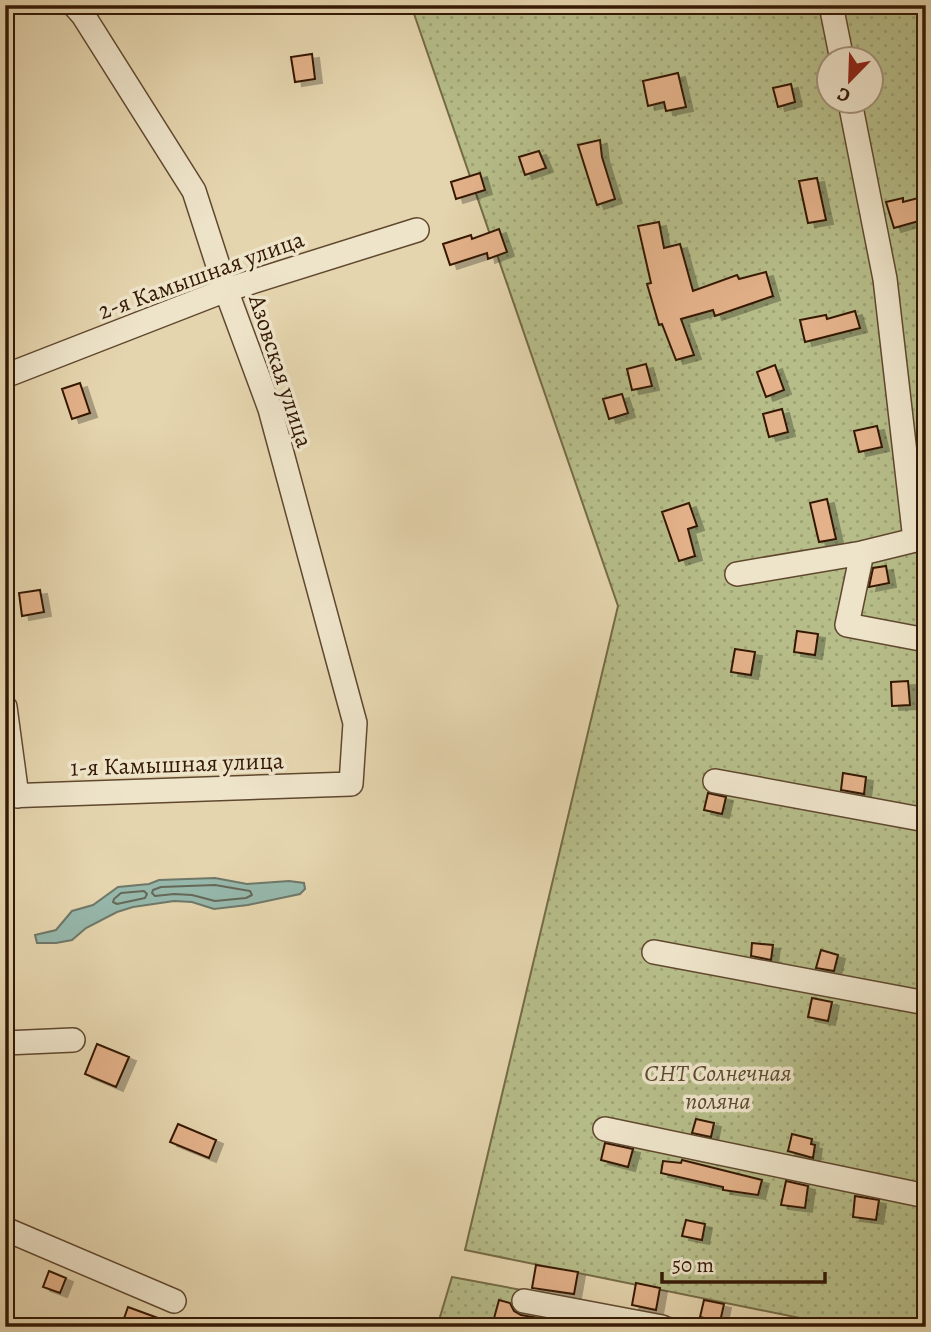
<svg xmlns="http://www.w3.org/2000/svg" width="931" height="1332" font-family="Alegreya,serif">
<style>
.green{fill:url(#green-dots);stroke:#756b47;stroke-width:2;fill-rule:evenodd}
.water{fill:#96b8ac;stroke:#6f7869;stroke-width:2}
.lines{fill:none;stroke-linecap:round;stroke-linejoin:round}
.shore{stroke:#656858;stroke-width:2}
.building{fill:#e4b28a;stroke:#341905;stroke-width:2;filter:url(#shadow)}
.minor-casing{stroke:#60482f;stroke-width:26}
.minor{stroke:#eee4ca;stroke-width:23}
.labels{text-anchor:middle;stroke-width:7;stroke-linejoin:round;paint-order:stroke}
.street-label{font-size:24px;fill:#341905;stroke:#eee4ca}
.park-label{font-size:24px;font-style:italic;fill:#5b4a2d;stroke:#eee4ca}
</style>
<defs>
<pattern id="green-dots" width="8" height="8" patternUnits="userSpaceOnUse" patternTransform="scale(1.75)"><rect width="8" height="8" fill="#b6bd89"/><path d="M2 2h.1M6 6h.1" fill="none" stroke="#9da275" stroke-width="1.8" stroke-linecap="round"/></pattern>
<filter id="shadow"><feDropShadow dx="7" dy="4" stdDeviation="0" flood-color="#0004"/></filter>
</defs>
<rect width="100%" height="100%" fill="#e5d5ae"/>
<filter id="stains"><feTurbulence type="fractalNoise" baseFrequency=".00286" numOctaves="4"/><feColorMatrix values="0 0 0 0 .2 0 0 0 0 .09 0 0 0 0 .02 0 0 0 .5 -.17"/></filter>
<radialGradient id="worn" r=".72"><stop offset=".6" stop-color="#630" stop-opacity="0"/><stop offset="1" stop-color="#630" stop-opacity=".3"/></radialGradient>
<!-- green -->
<path class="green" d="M 411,5 L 926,5 L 926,1327 L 844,1327 L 465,1250 L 618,606 ZM 830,60 L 872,60 L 872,102 L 830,102 Z
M 452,1277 L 721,1327 L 437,1327 Z"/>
<!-- water -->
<path class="water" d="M 215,878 L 247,884 L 289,881 L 304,883 L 305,889 L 300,894 L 248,905 L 214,909 L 192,902 L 174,901 L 133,907 L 117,912 L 86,928 L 72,940 L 56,943 L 37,943 L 35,935 L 56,930 L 72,911 L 93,905 L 118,887 L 149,884 L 159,880 Z"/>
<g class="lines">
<!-- shore -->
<path class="shore" d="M 215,885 L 250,891 L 252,895 L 246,898 L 215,901 L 192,895 L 174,894 L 155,896 L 152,893 L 153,890 L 161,887 Z
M 144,891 L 147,894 L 145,898 L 117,904 L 113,902 L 114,899 L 121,893 Z"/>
</g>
<!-- building -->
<path class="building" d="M 312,54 L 315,79 L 295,82 L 291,57 Z
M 678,73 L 686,107 L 666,111 L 664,102 L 648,106 L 643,81 Z
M 791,84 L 795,102 L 778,107 L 773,88 Z
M 600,140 L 602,157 L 615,199 L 597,205 L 578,145 Z
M 539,151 L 546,168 L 525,175 L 519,157 Z
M 480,173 L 485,190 L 456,199 L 451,182 Z
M 817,178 L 826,220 L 808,223 L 799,181 Z
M 926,196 L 926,219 L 894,228 L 886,202 L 903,198 L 903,202 Z
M 659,222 L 664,248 L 680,244 L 693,291 L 737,275 L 739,279 L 766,272 L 773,296 L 715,316 L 713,310 L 681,319 L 694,355 L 676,360 L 662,324 L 659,325 L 647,284 L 651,283 L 638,226 Z
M 499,229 L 507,252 L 488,259 L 487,253 L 450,265 L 443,244 L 471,235 L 472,239 Z
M 855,311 L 860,328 L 805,342 L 800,320 L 826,315 L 827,319 Z
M 646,364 L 652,386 L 632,390 L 627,369 Z
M 775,365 L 784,390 L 766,397 L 757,372 Z
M 80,383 L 90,413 L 72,419 L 62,389 Z
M 622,394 L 628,413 L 609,419 L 603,399 Z
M 782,409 L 788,432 L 769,437 L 763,414 Z
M 877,426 L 882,447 L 859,452 L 854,431 Z
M 827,499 L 836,539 L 819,542 L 810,503 Z
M 689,503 L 697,526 L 688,529 L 695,556 L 679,561 L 662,512 Z
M 886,566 L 889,583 L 869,587 L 873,568 Z
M 40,590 L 44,612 L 22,616 L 19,593 Z
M 797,631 L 818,634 L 815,655 L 794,652 Z
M 735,649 L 755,652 L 751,675 L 731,672 Z
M 908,681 L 910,705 L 892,706 L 891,682 Z
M 843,773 L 866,777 L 864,794 L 841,790 Z
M 708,793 L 726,797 L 722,814 L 704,810 Z
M 752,943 L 773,945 L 771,960 L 751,956 Z
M 821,950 L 838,955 L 834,971 L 816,968 Z
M 812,998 L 832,1002 L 828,1021 L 808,1017 Z
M 97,1044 L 129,1057 L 116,1087 L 85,1074 Z
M 696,1119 L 714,1123 L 711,1137 L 692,1133 Z
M 178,1124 L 216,1140 L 209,1158 L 170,1142 Z
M 792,1134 L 812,1139 L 811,1144 L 815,1145 L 813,1158 L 788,1151 Z
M 605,1143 L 633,1149 L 628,1167 L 601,1160 Z
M 682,1160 L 762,1180 L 758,1195 L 723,1190 L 723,1187 L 661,1173 L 663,1161 L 681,1163 Z
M 786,1181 L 808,1186 L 805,1208 L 781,1205 Z
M 855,1196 L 879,1200 L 876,1220 L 853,1217 Z
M 686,1220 L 705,1224 L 702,1240 L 682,1236 Z
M 536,1265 L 578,1272 L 574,1294 L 532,1288 Z
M 49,1271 L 66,1278 L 60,1293 L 43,1287 Z
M 636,1283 L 660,1288 L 656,1310 L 632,1305 Z
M 499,1300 L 510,1303 L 514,1311 L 521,1315 L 550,1320 L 549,1327 L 509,1327 L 493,1322 Z
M 704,1300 L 724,1304 L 720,1322 L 700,1317 Z
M 128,1307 L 177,1325 L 177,1327 L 121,1327 Z"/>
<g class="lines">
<defs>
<path id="minor" d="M 831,5 L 842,60
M 850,102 L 885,279 L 915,540 L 862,553 L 847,625 L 926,640
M 5,376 L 226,290 L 417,230
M 737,574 L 862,553
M 5,707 L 17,796
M 715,781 L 926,820
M 5,796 L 351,784 L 355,723 L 270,409 L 226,290 L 194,191 L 83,15 L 74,5
M 654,952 L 926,1003
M 5,1043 L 73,1040
M 605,1129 L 926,1196
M 5,1229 L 174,1301
M 524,1301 L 662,1327"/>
</defs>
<!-- minor casing -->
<use href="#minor" class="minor-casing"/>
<!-- minor -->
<use href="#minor" class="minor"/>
</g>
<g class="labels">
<!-- street labels -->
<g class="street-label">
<text transform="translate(201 275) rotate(-20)" y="8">2-я Камышная улица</text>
<text transform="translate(281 371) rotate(72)" y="8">Азовская улица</text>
<text transform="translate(177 764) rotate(-2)" y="8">1-я Камышная улица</text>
</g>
<!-- park labels -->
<g class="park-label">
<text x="718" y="1081">СНТ Солнечная<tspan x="718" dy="28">поляна</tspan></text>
</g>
</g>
<!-- margin -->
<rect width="931" height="1332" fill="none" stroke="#e5d5ae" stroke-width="28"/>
<rect x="7" y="7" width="917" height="1318" fill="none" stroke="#341905" stroke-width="3.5"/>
<rect x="14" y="14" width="903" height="1304" fill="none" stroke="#341905" stroke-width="2"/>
<!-- north arrow -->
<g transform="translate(850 80) rotate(203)"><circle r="33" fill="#eee4ca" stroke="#a4937b" stroke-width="2"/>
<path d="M0-5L12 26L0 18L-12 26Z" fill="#8f2418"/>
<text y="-10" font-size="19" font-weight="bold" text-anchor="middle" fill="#341905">С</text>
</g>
<!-- scale -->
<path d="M662 1272v10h163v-10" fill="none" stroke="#341905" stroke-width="3.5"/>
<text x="672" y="1272" font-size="21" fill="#341905" stroke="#eee4ca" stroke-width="5" paint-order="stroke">50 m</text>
<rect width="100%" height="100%" filter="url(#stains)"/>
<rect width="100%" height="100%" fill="url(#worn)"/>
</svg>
